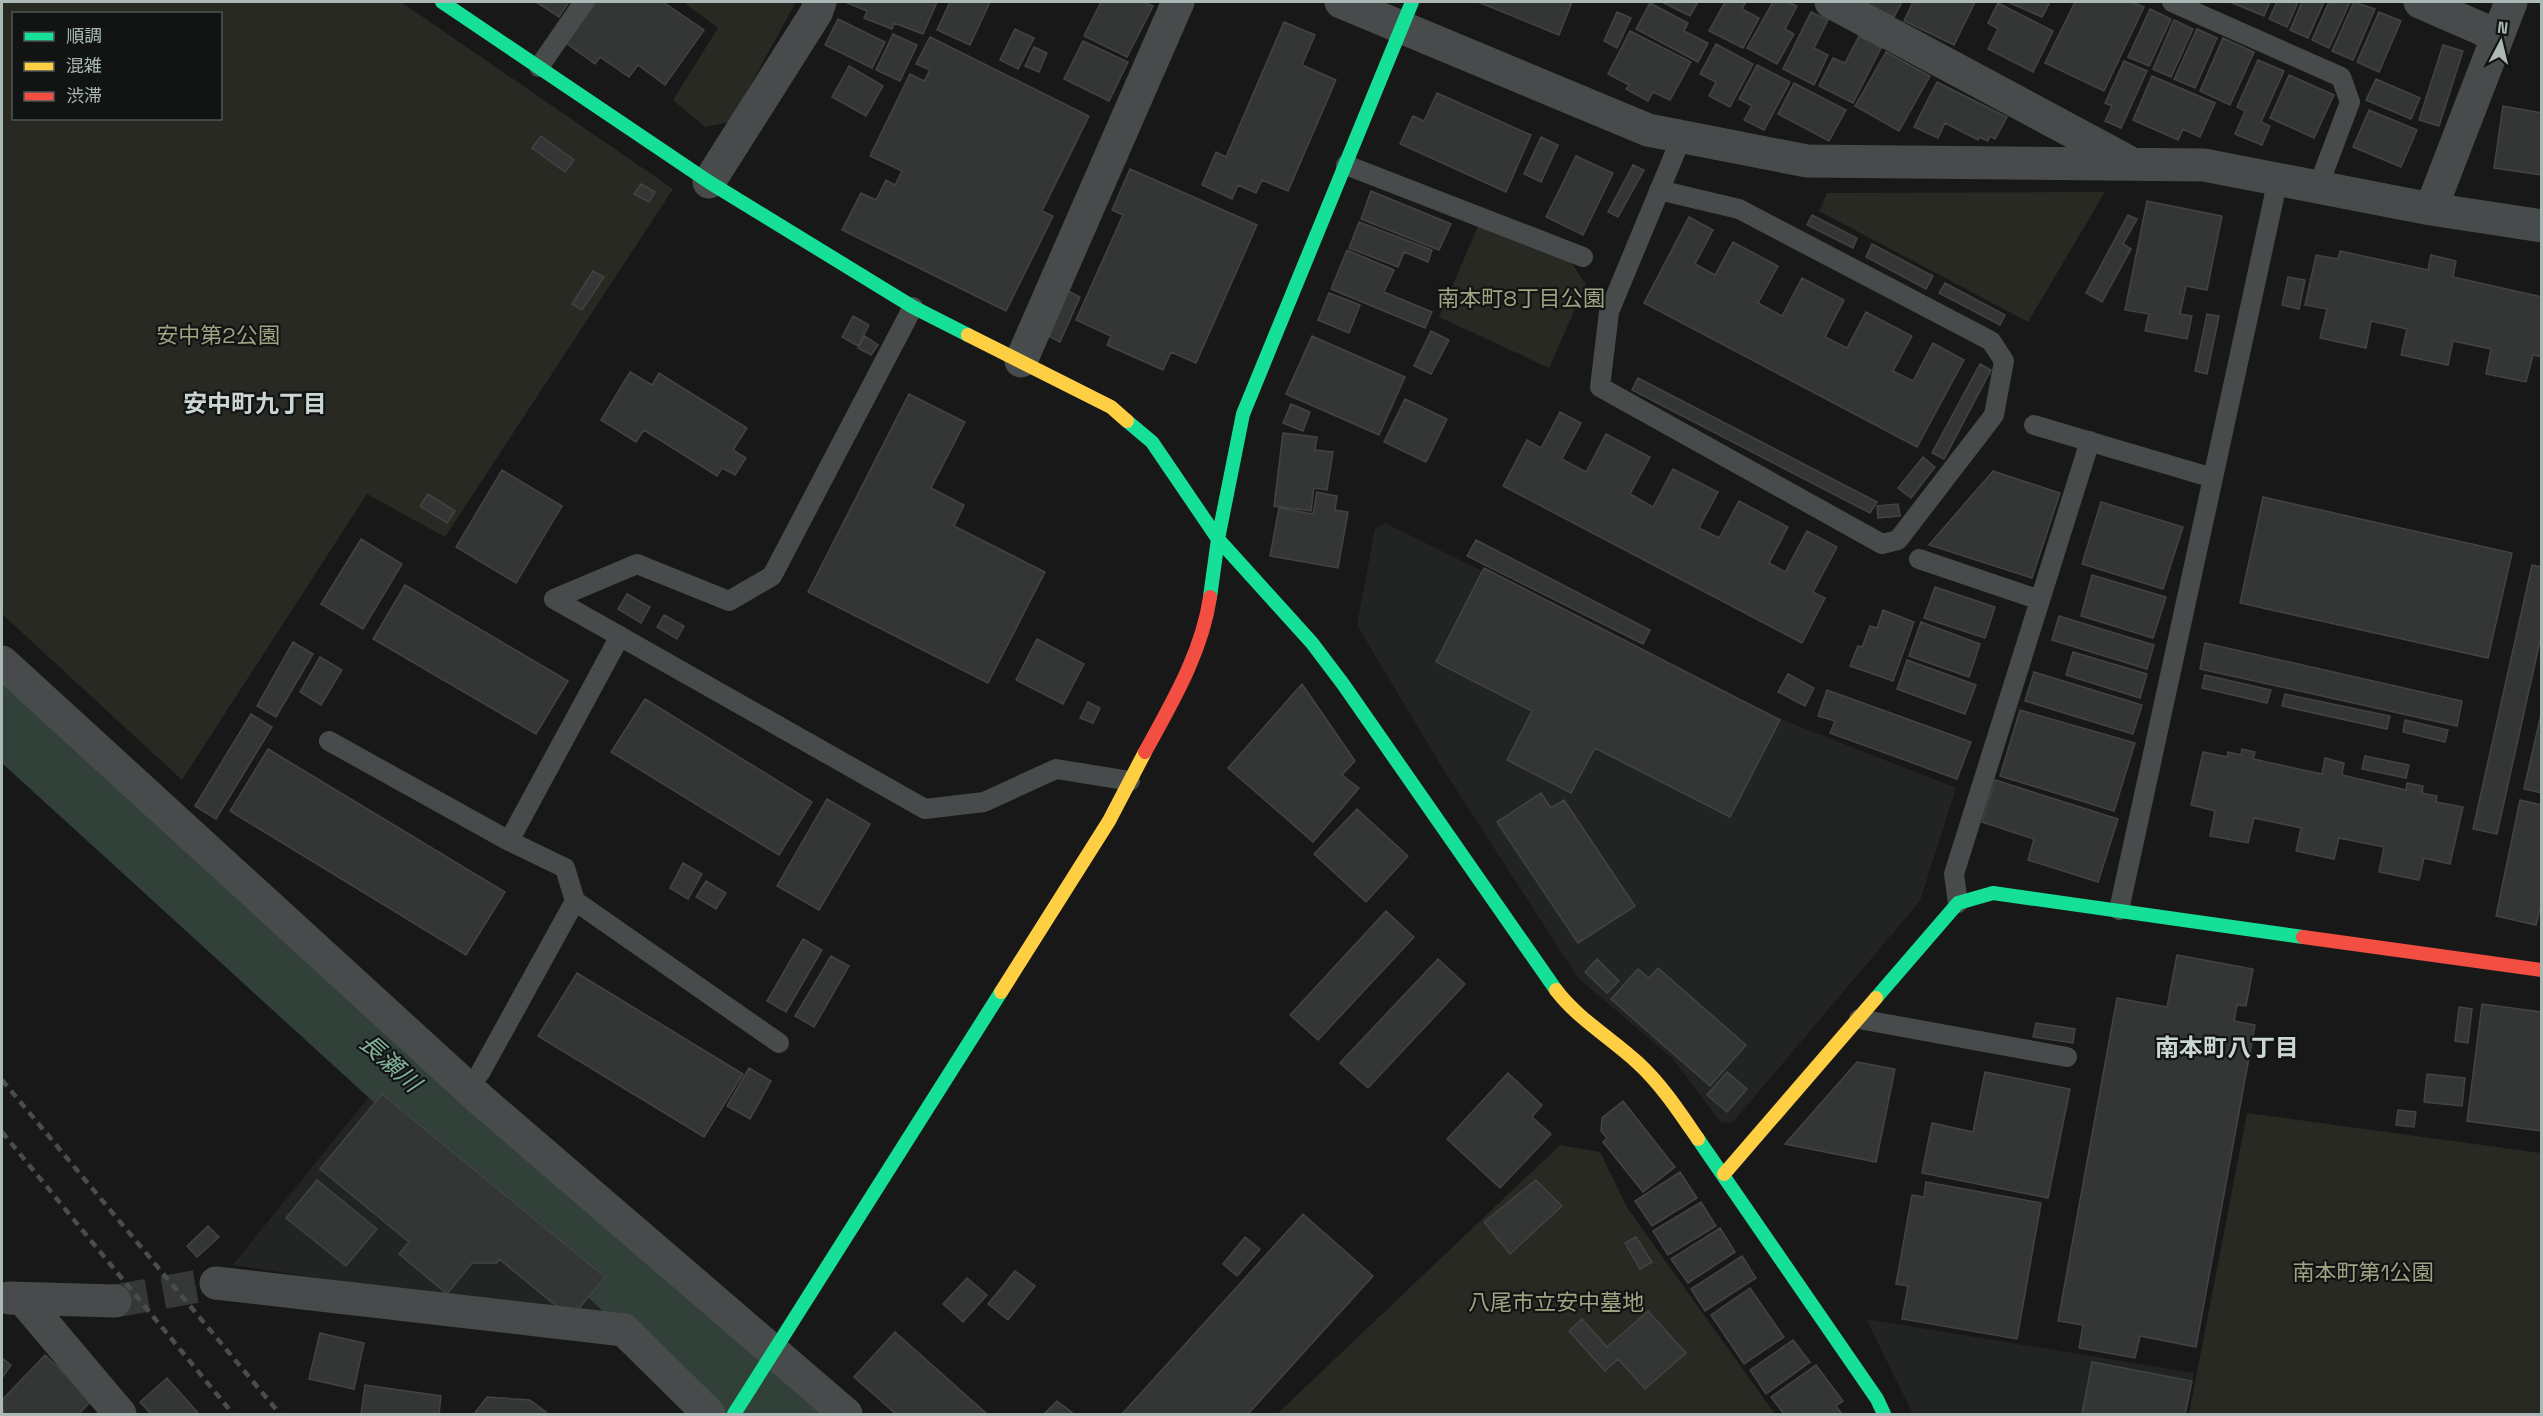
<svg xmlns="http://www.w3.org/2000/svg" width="2543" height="1416" font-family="'Space Grotesk','Noto Sans JP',sans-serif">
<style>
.built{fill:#222424}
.green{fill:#282922;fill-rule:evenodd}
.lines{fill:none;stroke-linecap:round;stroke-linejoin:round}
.river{stroke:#314039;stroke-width:80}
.building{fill:#343635;stroke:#414443;stroke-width:1.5}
.street-tunnel{stroke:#353837;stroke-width:33;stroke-dasharray:33 16;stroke-linecap:butt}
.lane{stroke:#484b4b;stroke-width:20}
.street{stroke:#484b4b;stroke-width:33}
.fast{stroke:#16e098;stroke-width:14}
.slow{stroke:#ffcf43;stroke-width:14}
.jam{stroke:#f24e42;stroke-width:14}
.rail{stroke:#4a4d4d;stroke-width:4.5;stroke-dasharray:8 6;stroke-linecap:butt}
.labels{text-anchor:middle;stroke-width:4.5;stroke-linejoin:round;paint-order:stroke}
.park-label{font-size:22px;fill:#9ea382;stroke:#121414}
.neighbourhood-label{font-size:24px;font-weight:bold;fill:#cbd5d3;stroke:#121414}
.water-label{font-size:24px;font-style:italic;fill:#83b29d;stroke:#121414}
</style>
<rect width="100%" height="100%" fill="#181818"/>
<!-- built -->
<path class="built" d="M 1385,523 L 1788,722 L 1956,788 L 1920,901 L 1733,1122 L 1721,1123 L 1672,1058 L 1578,978 L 1445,772 L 1357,625 L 1375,529 Z
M 379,1084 L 638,1309 L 629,1325 L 233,1265 Z
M 1866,1319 L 2194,1373 L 2186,1414 L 1913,1414 Z"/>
<!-- green -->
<path class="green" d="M 2,2 L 401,2 L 673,189 L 445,537 L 367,494 L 182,780 L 2,614 ZM 14,14 L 220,14 L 220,118 L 14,118 Z
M 683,2 L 796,2 L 730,122 L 705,127 L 673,100 L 718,28 Z
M 2105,192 L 2028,322 L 1819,211 L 1827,193 Z
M 1478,226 L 1571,262 L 1586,284 L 1549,368 L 1439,317 Z
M 2247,1113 L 2541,1153 L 2541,1414 L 2189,1414 Z
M 1560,1145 L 1600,1152 L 1628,1209 L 1775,1414 L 1277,1414 Z"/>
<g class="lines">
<!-- river -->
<path class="river" d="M 2,709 L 729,1372 L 780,1414"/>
</g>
<!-- building -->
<path class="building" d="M 536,2 L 569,2 L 559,17 Z
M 596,2 L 663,2 L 704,30 L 665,85 L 638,65 L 629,77 L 600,57 L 595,64 L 566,43 Z
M 845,2 L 937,2 L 923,34 L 894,23 L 892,29 L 864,18 L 867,11 Z
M 950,2 L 990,2 L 970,45 L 937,30 Z
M 1101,2 L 1144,2 L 1153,6 L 1127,57 L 1084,36 Z
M 1478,2 L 1572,2 L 1559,35 Z
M 1662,2 L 1698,2 L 1690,16 Z
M 1725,2 L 1746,2 L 1742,9 L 1759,18 L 1743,48 L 1709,31 Z
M 1773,2 L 1788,2 L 1797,6 L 1785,29 L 1794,34 L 1777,64 L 1747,48 Z
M 1863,2 L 1902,2 L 1894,17 Z
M 1913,2 L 1975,2 L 1954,45 L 1904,21 Z
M 2008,2 L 2050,2 L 2042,17 Z
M 2075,2 L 2132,2 L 2144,7 L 2104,91 L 2045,63 Z
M 2230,2 L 2270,2 L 2264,16 Z
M 2277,2 L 2298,2 L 2287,27 L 2269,19 Z
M 2302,2 L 2324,2 L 2308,38 L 2290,30 Z
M 2329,2 L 2350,2 L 2329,48 L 2312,40 Z
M 2354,2 L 2375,9 L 2353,60 L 2332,51 Z
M 1650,3 L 1688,23 L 1684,31 L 1708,43 L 1698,62 L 1636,29 Z
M 1998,3 L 2053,31 L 2033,72 L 1988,49 L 1998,29 L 1988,23 Z
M 2150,9 L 2171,19 L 2149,66 L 2128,57 Z
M 1617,12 L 1631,18 L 1617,48 L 1604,41 Z
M 1811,12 L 1828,20 L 1814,48 L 1828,55 L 1814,85 L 1783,69 Z
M 2379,12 L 2401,21 L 2379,72 L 2357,62 Z
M 838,19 L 885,42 L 872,68 L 825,45 Z
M 2174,20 L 2193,29 L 2171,77 L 2153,69 Z
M 1284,22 L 1315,35 L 1302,65 L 1336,80 L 1288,191 L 1262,180 L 1256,193 L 1238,185 L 1232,199 L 1202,185 L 1216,152 L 1226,157 Z
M 1015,29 L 1034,38 L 1018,69 L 1000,60 Z
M 2197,29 L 2217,38 L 2195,88 L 2174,79 Z
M 1630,31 L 1691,62 L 1670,100 L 1653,92 L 1648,101 L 1626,89 L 1629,85 L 1608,74 Z
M 893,34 L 917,45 L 900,81 L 876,70 Z
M 1859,36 L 1881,48 L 1853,103 L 1819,86 L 1833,58 L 1845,63 Z
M 930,37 L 1089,116 L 1042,211 L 1053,216 L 1006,311 L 842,230 L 861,193 L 876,200 L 886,180 L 895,185 L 902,171 L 870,156 L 910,74 L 924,81 L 930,70 L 916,64 Z
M 2223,38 L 2254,52 L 2230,105 L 2200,91 Z
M 1083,41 L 1128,62 L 1109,101 L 1064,79 Z
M 1716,44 L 1753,64 L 1730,107 L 1709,96 L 1716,82 L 1700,74 Z
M 2443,45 L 2463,51 L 2439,126 L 2419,120 Z
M 1034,47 L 1047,53 L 1039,72 L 1025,66 Z
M 1886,52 L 1930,76 L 1899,131 L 1855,106 Z
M 2258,60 L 2284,71 L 2261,122 L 2270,126 L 2262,145 L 2235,134 L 2245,111 L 2237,107 Z
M 2124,61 L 2147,71 L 2121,128 L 2105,121 L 2112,106 L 2105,103 Z
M 1757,65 L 1790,82 L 1764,130 L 1744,120 L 1752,106 L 1739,99 Z
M 849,66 L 883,86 L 866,116 L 832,97 Z
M 2289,75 L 2334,95 L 2314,138 L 2270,118 Z
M 2152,76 L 2215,103 L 2200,137 L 2183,129 L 2178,140 L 2133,120 Z
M 2376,79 L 2420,98 L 2411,119 L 2366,100 Z
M 1937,82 L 2007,117 L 1995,139 L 1990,136 L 1988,141 L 1979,137 L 1978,140 L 1945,123 L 1938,138 L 1914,127 Z
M 1794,83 L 1846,110 L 1829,141 L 1778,114 Z
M 1437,93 L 1531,135 L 1506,192 L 1400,144 L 1413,116 L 1424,121 Z
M 2503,106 L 2542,113 L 2542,175 L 2494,168 Z
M 2369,110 L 2417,130 L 2401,167 L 2353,147 Z
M 541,136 L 574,160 L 565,172 L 532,148 Z
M 1541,137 L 1558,145 L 1541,182 L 1524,174 Z
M 1576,156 L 1613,173 L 1583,235 L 1546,217 Z
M 1633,165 L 1644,170 L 1618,217 L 1608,212 Z
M 1130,169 L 1257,225 L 1196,363 L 1171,352 L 1163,370 L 1107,345 L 1111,336 L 1076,320 L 1123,215 L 1112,210 Z
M 641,184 L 655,192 L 649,202 L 634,194 Z
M 1371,191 L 1451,224 L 1439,250 L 1361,219 Z
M 2147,201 L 2222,216 L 2207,290 L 2186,286 L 2180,314 L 2192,316 L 2187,339 L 2145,331 L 2149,314 L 2125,310 Z
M 1812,215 L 1857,238 L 1853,248 L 1807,225 Z
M 2128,215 L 2137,219 L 2123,244 L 2131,249 L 2102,302 L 2086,293 Z
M 1689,217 L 1713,230 L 1695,264 L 1715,275 L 1733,242 L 1778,266 L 1758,303 L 1782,316 L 1802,278 L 1844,300 L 1825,337 L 1847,348 L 1866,312 L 1912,336 L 1893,371 L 1913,381 L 1933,343 L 1964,360 L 1917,447 L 1644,303 Z
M 1359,222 L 1432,250 L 1428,262 L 1404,252 L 1398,267 L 1349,248 Z
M 1872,244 L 1933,276 L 1926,289 L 1866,257 Z
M 1347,250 L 1394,270 L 1384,292 L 1432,312 L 1425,328 L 1331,289 Z
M 2340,251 L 2428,270 L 2431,255 L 2456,261 L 2453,277 L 2542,297 L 2542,357 L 2533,355 L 2526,382 L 2486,374 L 2491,349 L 2453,341 L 2448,365 L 2401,355 L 2407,329 L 2371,321 L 2366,348 L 2320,338 L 2327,309 L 2305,305 L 2316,255 L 2338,259 Z
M 593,271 L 604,277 L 582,310 L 572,304 Z
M 2288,277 L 2305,280 L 2299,309 L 2282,305 Z
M 1945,283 L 2005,315 L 2000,325 L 1939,293 Z
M 1068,291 L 1080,297 L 1060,342 L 1048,336 Z
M 1329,293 L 1360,305 L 1349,333 L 1318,320 Z
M 2207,314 L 2219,316 L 2207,374 L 2195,371 Z
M 853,316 L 869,325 L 858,346 L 842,337 Z
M 1431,331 L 1449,340 L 1431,374 L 1414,366 Z
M 865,336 L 878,345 L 871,355 L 858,348 Z
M 1312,336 L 1405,377 L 1379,435 L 1286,394 Z
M 1980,364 L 1991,370 L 1944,459 L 1932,453 Z
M 630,372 L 652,385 L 659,373 L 747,428 L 733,450 L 746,458 L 735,475 L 722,468 L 717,476 L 644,430 L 636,442 L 601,420 Z
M 1638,378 L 1877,502 L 1870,513 L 1632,390 Z
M 909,394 L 965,422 L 931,488 L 964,505 L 954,526 L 1045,572 L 988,683 L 808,592 Z
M 1405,399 L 1447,419 L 1426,462 L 1384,442 Z
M 1291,404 L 1310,412 L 1303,431 L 1283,423 Z
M 1560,412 L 1581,423 L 1562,459 L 1586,472 L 1606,434 L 1650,457 L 1630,494 L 1653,507 L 1673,469 L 1718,492 L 1699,528 L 1719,538 L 1739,501 L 1788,527 L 1769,563 L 1785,572 L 1807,531 L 1837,547 L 1813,592 L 1825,598 L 1802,643 L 1503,486 L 1527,440 L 1541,448 Z
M 1283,433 L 1317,437 L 1315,450 L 1333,452 L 1327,490 L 1314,488 L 1311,511 L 1274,506 Z
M 1923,457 L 1935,467 L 1911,498 L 1898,488 Z
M 502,470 L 562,506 L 516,583 L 456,547 Z
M 1993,471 L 2060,493 L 2032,578 L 1929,545 Z
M 1317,492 L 1337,496 L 1335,510 L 1348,512 L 1338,568 L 1270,556 L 1279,508 L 1313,514 Z
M 428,494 L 455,511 L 447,523 L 420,506 Z
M 2263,497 L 2512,553 L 2488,658 L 2240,603 Z
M 2101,502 L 2183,527 L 2163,589 L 2082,564 Z
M 1898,504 L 1900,516 L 1878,518 L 1877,506 Z
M 361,539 L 402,564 L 363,629 L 321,604 Z
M 1476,540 L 1650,630 L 1643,644 L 1467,556 Z
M 2532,565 L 2542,567 L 2542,632 L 2497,834 L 2473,829 Z
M 1484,568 L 1780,720 L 1730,817 L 1595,748 L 1571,793 L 1507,760 L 1532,711 L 1436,662 Z
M 2092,575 L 2166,597 L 2153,638 L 2081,616 Z
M 405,585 L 568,681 L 536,734 L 373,639 Z
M 1935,587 L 1995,607 L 1985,638 L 1924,618 Z
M 627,594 L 650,607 L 641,623 L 618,609 Z
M 1883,610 L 1914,622 L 1893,681 L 1850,666 L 1858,646 L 1862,647 L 1870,626 L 1877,628 Z
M 664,615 L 684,626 L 677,639 L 657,627 Z
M 2059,616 L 2154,645 L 2147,669 L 2052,640 Z
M 1921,622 L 1980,644 L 1969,677 L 1909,656 Z
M 1037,639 L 1084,664 L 1063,704 L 1016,680 Z
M 293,642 L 313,654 L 276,717 L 257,706 Z
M 2205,643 L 2462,701 L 2457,726 L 2200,669 Z
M 2073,652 L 2147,674 L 2140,698 L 2066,675 Z
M 320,657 L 342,670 L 321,705 L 300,692 Z
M 1907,660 L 1976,685 L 1965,714 L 1897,689 Z
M 2034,672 L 2142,705 L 2133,734 L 2025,701 Z
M 1788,674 L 1814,688 L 1805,706 L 1778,692 Z
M 2205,675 L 2271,690 L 2267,703 L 2202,688 Z
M 1302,684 L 1355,761 L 1342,775 L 1359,788 L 1313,842 L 1228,768 Z
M 1827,690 L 1971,742 L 1957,779 L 1830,733 L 1835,721 L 1818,716 Z
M 2285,694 L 2390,716 L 2387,729 L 2282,706 Z
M 645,699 L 812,802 L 779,855 L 611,752 Z
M 1088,702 L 1100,708 L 1093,723 L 1080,718 Z
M 2020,710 L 2135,743 L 2114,811 L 2000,776 Z
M 2542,710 L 2542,793 L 2524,789 Z
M 251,714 L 272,727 L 216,819 L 195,806 Z
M 2405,720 L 2448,730 L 2445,742 L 2403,732 Z
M 268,749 L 505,892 L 466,955 L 230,811 Z
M 2242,749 L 2255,752 L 2253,759 L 2322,774 L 2325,758 L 2344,763 L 2342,775 L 2406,790 L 2407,783 L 2423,786 L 2422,793 L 2437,796 L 2436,802 L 2463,807 L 2450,864 L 2424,858 L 2419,880 L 2379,872 L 2384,847 L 2339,838 L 2334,859 L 2296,851 L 2301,828 L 2254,818 L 2248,843 L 2210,836 L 2215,811 L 2191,805 L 2203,752 L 2227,757 L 2228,752 L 2241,755 Z
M 2365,756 L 2409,765 L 2406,778 L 2362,769 Z
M 1995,780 L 2118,819 L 2098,882 L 2028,860 L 2034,839 L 1982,822 Z
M 1541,793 L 1551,808 L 1564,800 L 1635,906 L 1578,943 L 1497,822 Z
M 827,799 L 870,824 L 819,910 L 777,886 Z
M 2520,800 L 2542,805 L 2542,901 L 2536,925 L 2496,916 Z
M 1357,809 L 1408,856 L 1366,902 L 1314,854 Z
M 683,863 L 702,874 L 688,899 L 670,888 Z
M 706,881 L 726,893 L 716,909 L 696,897 Z
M 1386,911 L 1414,937 L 1318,1040 L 1290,1015 Z
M 803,939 L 822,950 L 786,1012 L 767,1001 Z
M 2177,955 L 2253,969 L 2246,1006 L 2237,1005 L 2234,1021 L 2255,1025 L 2196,1347 L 2140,1336 L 2135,1358 L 2079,1348 L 2083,1325 L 2058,1321 L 2117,998 L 2167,1007 Z
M 831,956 L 849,966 L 814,1027 L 795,1016 Z
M 1438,959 L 1465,984 L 1368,1088 L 1340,1063 Z
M 1597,959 L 1619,981 L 1607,993 L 1585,972 Z
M 1658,968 L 1746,1045 L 1710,1086 L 1611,999 L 1638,969 L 1649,978 Z
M 577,973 L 743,1074 L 704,1137 L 538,1036 Z
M 2482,1004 L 2542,1012 L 2542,1131 L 2467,1121 Z
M 2459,1007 L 2472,1009 L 2468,1043 L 2455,1041 Z
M 2036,1023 L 2075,1029 L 2073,1043 L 2033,1037 Z
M 1857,1062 L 1895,1069 L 1876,1162 L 1785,1144 Z
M 749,1068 L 771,1081 L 750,1119 L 727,1106 Z
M 1727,1072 L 1747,1089 L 1727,1112 L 1707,1095 Z
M 1985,1072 L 2070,1089 L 2048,1198 L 1922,1173 L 1932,1123 L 1973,1132 Z
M 1508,1073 L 1542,1105 L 1532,1117 L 1551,1134 L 1500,1188 L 1447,1139 Z
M 2427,1074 L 2465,1078 L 2462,1106 L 2424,1102 Z
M 382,1094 L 605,1277 L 571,1318 L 499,1259 L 497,1263 L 472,1263 L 447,1294 L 399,1254 L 409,1242 L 320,1169 Z
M 1623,1101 L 1675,1167 L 1643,1192 L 1603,1142 L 1607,1138 L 1601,1131 L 1602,1118 Z
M 2398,1110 L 2416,1112 L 2414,1127 L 2396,1125 Z
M 1680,1172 L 1697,1198 L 1652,1226 L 1635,1201 Z
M 317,1180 L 377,1229 L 346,1266 L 286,1218 Z
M 1536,1180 L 1562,1206 L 1510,1254 L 1484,1222 Z
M 1926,1182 L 2041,1203 L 2017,1339 L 1902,1319 L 1908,1286 L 1896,1284 L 1912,1195 L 1924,1197 Z
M 1701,1202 L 1716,1226 L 1668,1255 L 1653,1231 Z
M 1303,1214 L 1373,1276 L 1248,1414 L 1122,1414 Z
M 208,1226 L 219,1237 L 197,1257 L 187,1246 Z
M 1720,1228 L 1735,1252 L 1688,1283 L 1671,1259 Z
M 1245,1237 L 1260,1249 L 1237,1276 L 1223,1264 Z
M 1636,1237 L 1652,1262 L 1640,1269 L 1625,1243 Z
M 1742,1256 L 1756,1278 L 1705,1311 L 1691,1289 Z
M 1015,1271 L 1035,1286 L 1008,1320 L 988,1304 Z
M 967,1278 L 987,1295 L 963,1322 L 943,1304 Z
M 1750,1288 L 1784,1337 L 1744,1364 L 1711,1315 Z
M 1648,1311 L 1686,1353 L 1645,1389 L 1618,1359 L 1605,1371 L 1569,1331 L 1582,1319 L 1607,1347 Z
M 895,1332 L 987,1414 L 896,1414 L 854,1377 Z
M 320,1333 L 364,1343 L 354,1389 L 309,1379 Z
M 1793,1340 L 1810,1362 L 1766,1394 L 1750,1370 Z
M 45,1355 L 92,1400 L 79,1414 L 4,1414 L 2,1400 Z
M 2,1358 L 11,1365 L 2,1378 Z
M 2092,1362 L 2192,1381 L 2185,1414 L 2082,1414 Z
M 1816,1365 L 1843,1401 L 1836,1406 L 1842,1414 L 1784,1414 L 1771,1397 Z
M 167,1378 L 199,1414 L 151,1414 L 140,1402 Z
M 365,1385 L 441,1396 L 439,1414 L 361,1414 Z
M 487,1397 L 530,1400 L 546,1412 L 544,1414 L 474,1414 Z
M 1057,1401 L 1074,1414 L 1044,1414 Z"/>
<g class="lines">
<!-- street-tunnel -->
<path class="street-tunnel" d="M 115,1301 L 216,1283"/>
<!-- lane -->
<path class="lane" d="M 2172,2 L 2341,77 L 2350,102 L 2318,187
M 539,67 L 584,2
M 1346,165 L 1583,257
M 1659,190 L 1739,209 L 1991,341 L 2004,361 L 1994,415 L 1898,540 L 1882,544 L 1600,387 L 1609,312 L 1682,136
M 913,307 L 772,576 L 729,601 L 637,564 L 554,599 L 925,809 L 984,802 L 1056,769 L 1130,781
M 2034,425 L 2213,478
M 1919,559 L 2040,600
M 329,741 L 509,841
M 575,901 L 779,1043
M 1958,903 L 1954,874 L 2090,441
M 2119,910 L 2278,179
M 1859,1019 L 2067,1057
M 480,1073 L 575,901 L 565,868 L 509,841 L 620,636"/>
<!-- street -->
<path class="street" d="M 1341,2 L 1648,130 L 1807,161 L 2204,165 L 2431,209 L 2542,226
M 1831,2 L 2127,161
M 2420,2 L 2498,36
M 709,182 L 816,13 L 820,2
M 2431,209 L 2511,2
M 1021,361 L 1178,2
M 2,662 L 481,1100 L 846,1414
M 216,1283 L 624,1330 L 709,1414
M 9,1298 L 115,1301
M 23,1299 L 120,1414"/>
<!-- fast -->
<path class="fast" d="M 442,2 L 709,182 L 913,307 L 968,335
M 1127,421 L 1152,442 L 1218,539 L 1312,643 L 1343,684 L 1556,990
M 1210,597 L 1218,539 L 1243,414 L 1412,2
M 1876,998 L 1958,903 L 1993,893 L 2303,937
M 1698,1139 L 1877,1399 L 1884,1414
M 734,1414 L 1001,992"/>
<!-- slow -->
<path class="slow" d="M 968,335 L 1111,407 L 1127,421
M 1556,990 C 1578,1019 1611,1038 1638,1063 C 1662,1085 1680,1113 1698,1139
M 1001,992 L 1109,821 L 1145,752
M 1724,1174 L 1876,998"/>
<!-- jam -->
<path class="jam" d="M 1145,752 C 1171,704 1202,653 1210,597
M 2303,937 L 2542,970"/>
<!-- rail -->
<path class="rail" d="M 2,1080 L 280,1414
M 2,1132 L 233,1414"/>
</g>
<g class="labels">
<!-- park labels -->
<g class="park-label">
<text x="1521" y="306">南本町8丁目公園</text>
<text x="218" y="343">安中第2公園</text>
<text x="2363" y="1280">南本町第1公園</text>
<text x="1556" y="1310">八尾市立安中墓地</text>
</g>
<!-- neighbourhood labels -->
<g class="neighbourhood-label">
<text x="255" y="412">安中町九丁目</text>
<text x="2227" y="1056">南本町八丁目</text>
</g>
<!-- water labels -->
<g class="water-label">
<text transform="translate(390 1063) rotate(42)" y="8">長瀬川</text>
</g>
</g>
<!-- border -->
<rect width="2543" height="1416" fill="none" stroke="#aab9b5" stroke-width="6"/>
<!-- legend -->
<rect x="12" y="12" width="210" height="108" fill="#121414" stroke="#4f5654" stroke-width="1.5"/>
<rect x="24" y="32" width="30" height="9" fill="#16e098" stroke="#4f5654" stroke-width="1.5"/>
<text x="66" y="42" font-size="18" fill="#aab9b5">順調</text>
<rect x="24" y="62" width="30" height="9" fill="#ffcf43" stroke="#4f5654" stroke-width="1.5"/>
<text x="66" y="72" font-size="18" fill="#aab9b5">混雑</text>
<rect x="24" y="92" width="30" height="9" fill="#f24e42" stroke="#4f5654" stroke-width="1.5"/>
<text x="66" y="102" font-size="18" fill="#aab9b5">渋滞</text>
<!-- north arrow -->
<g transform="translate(2501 42) rotate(7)" stroke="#121414" stroke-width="4.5" paint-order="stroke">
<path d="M0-4.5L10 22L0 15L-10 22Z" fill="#aab9b5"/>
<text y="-9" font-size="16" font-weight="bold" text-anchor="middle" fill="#aab9b5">N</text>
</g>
</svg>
